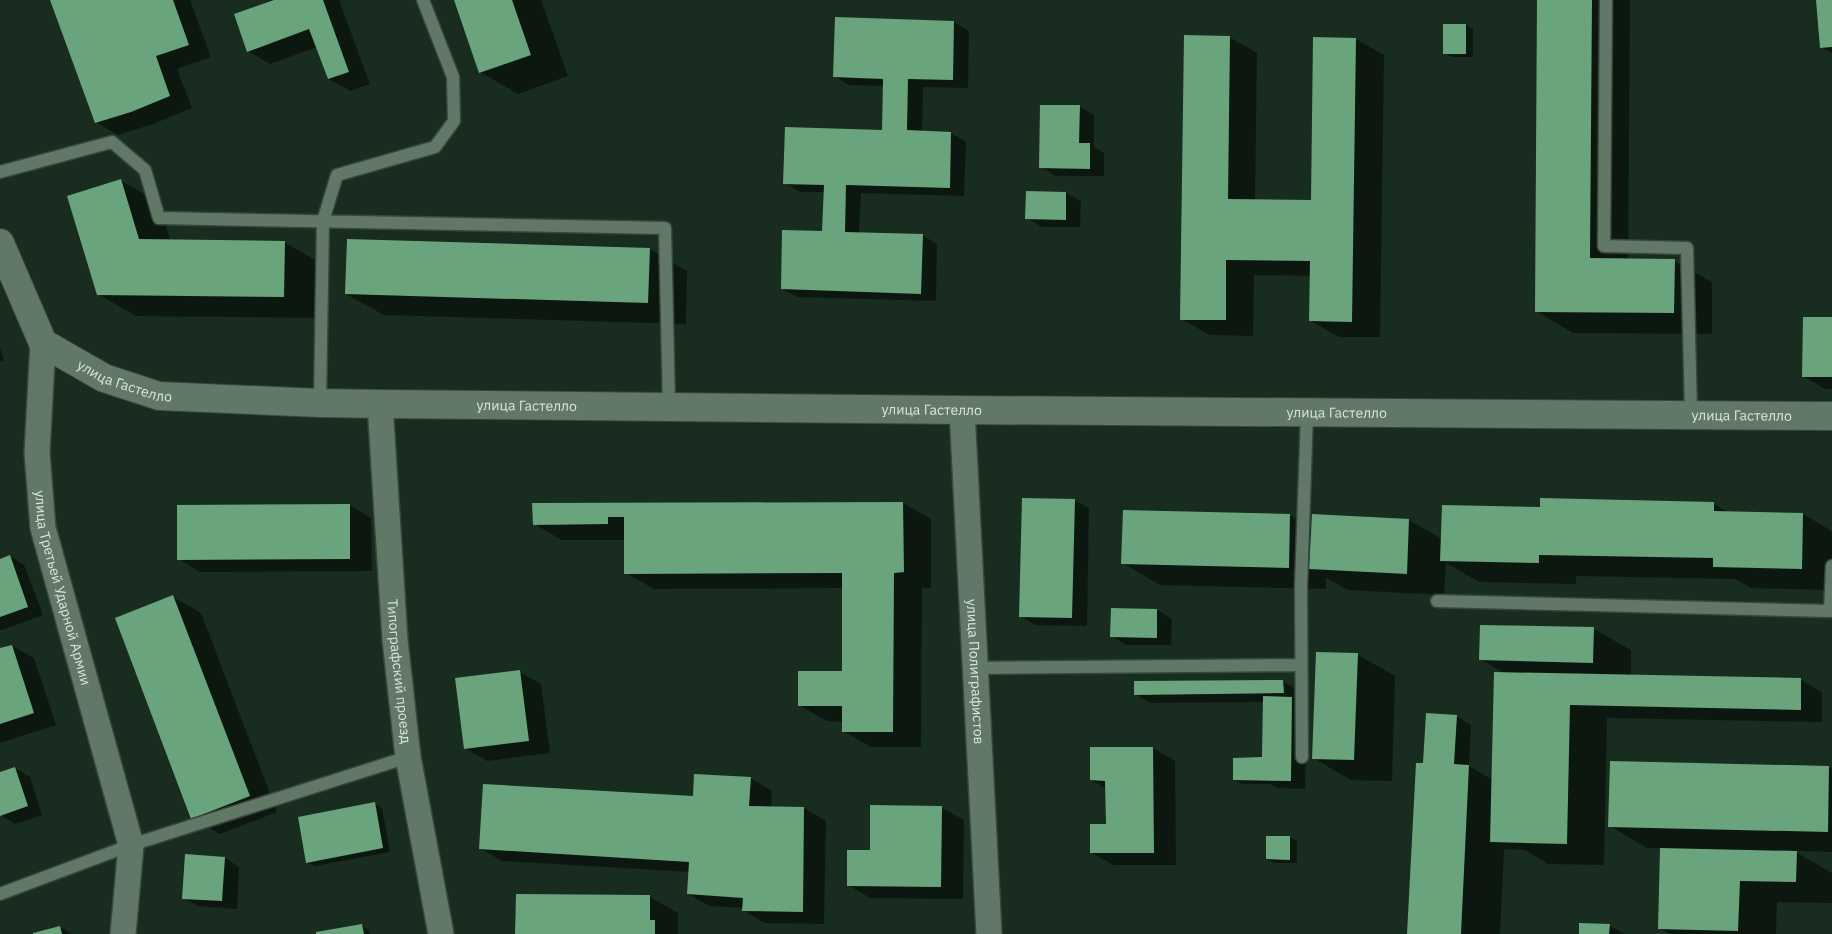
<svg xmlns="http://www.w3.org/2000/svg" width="1832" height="934" font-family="'IBM Plex Sans',sans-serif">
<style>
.shadow{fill:#0007}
.building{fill:#6aa47d}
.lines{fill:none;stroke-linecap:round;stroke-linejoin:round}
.lane-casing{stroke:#36473b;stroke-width:15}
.street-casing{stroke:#36473b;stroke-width:28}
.secondary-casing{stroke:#36473b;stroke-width:30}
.lane{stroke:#617867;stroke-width:12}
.street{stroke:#617867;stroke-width:25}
.secondary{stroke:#617867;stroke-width:28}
.labels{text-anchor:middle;stroke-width:5;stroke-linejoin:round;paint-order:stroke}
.street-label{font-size:14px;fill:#d9e6dc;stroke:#182c1f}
</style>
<rect width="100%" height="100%" fill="#182c1f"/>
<!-- shadow -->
<path class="shadow" d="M 52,0 L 190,0 L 211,57 L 177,69 L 192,108 L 153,124 L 118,135 L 96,122 Z
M 277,0 L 339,0 L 370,84 L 350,91 L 329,79 L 317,47 L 270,64 L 248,51 Z
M 455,0 L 541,0 L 568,76 L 518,94 L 480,72 Z
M 1539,0 L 1630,0 L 1628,260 L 1674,261 L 1712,282 L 1712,334 L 1573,333 L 1536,311 Z
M 1817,0 L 1832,0 L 1832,53 L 1821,47 Z
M 836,18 L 954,22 L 969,31 L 968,88 L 923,87 L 922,132 L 951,133 L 966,142 L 964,196 L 861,193 L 859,234 L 922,235 L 937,244 L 936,301 L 797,297 L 782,289 L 823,233 L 825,192 L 800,192 L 785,183 L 883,131 L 884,86 L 849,85 L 834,76 Z
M 1466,25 L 1473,29 L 1473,57 L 1452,57 L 1445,53 Z
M 1229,37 L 1257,53 L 1255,200 L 1312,201 L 1356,39 L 1384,55 L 1380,337 L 1339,337 L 1311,321 L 1311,276 L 1254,275 L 1253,336 L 1210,335 L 1181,319 Z
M 1079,106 L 1094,115 L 1094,147 L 1104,153 L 1104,176 L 1055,176 L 1041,167 Z
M 121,181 L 159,202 L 170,240 L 284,242 L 322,264 L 321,318 L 136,316 L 98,294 Z
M 1066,193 L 1081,201 L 1080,227 L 1042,227 L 1027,218 Z
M 649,249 L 687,271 L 686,324 L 384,315 L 346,294 Z
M 1832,318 L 1832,389 L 1825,389 L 1803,376 Z
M 0,348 L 4,361 L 0,362 Z
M 1074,500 L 1089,508 L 1087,626 L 1035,625 L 1021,616 Z
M 903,503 L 931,519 L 931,588 L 922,588 L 921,747 L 871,747 L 843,731 L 843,722 L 827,721 L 799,705 L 843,673 L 844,588 L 654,589 L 626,573 L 625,540 L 562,540 L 534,524 L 533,505 Z
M 1714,504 L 1729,513 L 1803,514 L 1832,531 L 1832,590 L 1751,588 L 1735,579 L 1576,576 L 1576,584 L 1479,582 L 1446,563 L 1444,595 L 1348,590 L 1326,578 L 1326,589 L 1160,585 L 1123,563 L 1289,515 L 1312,529 L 1313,516 L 1409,520 L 1442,539 L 1541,508 Z
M 350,505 L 371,518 L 372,571 L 200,572 L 179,559 Z
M 10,556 L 24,565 L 43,615 L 2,630 L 0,629 L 0,560 Z
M 173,597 L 201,613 L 277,812 L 220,834 L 192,818 Z
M 1157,610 L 1172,619 L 1171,645 L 1126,645 L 1112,636 Z
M 1594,629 L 1631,650 L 1631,676 L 1801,680 L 1822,692 L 1822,722 L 1607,718 L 1604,865 L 1548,864 L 1525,850 L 1504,849 L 1500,934 L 1409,934 L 1429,765 L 1456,716 L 1471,725 L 1469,766 L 1493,780 L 1504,673 L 1480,659 Z
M 12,646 L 34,658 L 56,725 L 0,743 L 0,650 Z
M 1358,655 L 1395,676 L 1392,781 L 1351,780 L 1313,758 Z
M 519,672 L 541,684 L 550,753 L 487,761 L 465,748 Z
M 1283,682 L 1298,690 L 1307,707 L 1305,789 L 1278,788 L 1270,784 L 1242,784 L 1234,780 L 1263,759 L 1264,702 L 1150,703 L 1135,694 Z
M 1153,748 L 1175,761 L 1176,865 L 1113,865 L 1092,853 L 1107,825 L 1107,789 L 1091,780 Z
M 1829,767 L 1832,769 L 1832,852 L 1794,851 L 1832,873 L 1832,903 L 1777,902 L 1776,934 L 1670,934 L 1660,928 L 1661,848 L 1647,848 L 1610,826 Z
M 15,768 L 30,777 L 42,815 L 15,824 L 0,815 L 0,773 Z
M 750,778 L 772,791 L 771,808 L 804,808 L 826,821 L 824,924 L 765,923 L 743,910 L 744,908 L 710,906 L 688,894 L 690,872 L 502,861 L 480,848 L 694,797 Z
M 375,804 L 382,808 L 390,852 L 315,866 L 307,862 Z
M 942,808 L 964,820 L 963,899 L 870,898 L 848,885 Z
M 1290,837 L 1297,841 L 1297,863 L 1274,863 L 1267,859 Z
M 225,858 L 239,867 L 237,909 L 198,906 L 183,898 Z
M 517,895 L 650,897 L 678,913 L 678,934 L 517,934 Z
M 1609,925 L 1624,934 L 1580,934 Z
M 362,926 L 369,930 L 370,934 L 318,934 Z
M 60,927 L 72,934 L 35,934 Z"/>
<!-- building -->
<path class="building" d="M 50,0 L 173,0 L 189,45 L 156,56 L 170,96 L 131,112 L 95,123 Z
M 274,0 L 323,0 L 349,72 L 328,79 L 309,29 L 247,52 L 234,14 Z
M 454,0 L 512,0 L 531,55 L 479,73 Z
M 1537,0 L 1592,0 L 1590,258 L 1675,259 L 1674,313 L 1535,312 Z
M 1816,0 L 1832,0 L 1832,47 L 1820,48 Z
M 835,17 L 954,21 L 953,80 L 908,79 L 907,130 L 951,132 L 950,188 L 846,185 L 845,232 L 923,234 L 921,294 L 781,289 L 782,230 L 822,231 L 824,185 L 783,184 L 785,127 L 882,130 L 883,79 L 833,77 Z
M 1443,24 L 1466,24 L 1466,54 L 1443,54 Z
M 1184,35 L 1230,36 L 1228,199 L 1311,200 L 1313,37 L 1356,38 L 1352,322 L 1309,321 L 1310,261 L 1226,260 L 1226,320 L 1180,320 Z
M 1040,105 L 1080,105 L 1079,143 L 1090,143 L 1090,169 L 1039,168 Z
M 121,179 L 139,239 L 285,241 L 284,297 L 97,295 L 67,196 Z
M 1026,191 L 1066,192 L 1066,220 L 1025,219 Z
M 347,239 L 650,248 L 648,303 L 345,294 Z
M 1803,317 L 1832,317 L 1832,377 L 1802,377 Z
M 1022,498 L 1075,499 L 1072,618 L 1019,617 Z
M 1540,498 L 1714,502 L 1714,511 L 1803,513 L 1802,569 L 1713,567 L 1713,558 L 1539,555 L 1539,563 L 1440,561 L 1442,505 L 1540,507 Z
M 903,502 L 904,572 L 894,573 L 893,732 L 842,732 L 842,706 L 798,706 L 798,671 L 842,671 L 842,573 L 624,574 L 624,517 L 608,517 L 608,524 L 533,525 L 532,503 Z
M 350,504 L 350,559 L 177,560 L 177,505 Z
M 1123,510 L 1290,514 L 1289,568 L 1121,564 Z
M 1312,514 L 1409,519 L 1407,574 L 1309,569 Z
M 10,555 L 28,607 L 0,617 L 0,559 Z
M 173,595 L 250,796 L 191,819 L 115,618 Z
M 1111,608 L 1157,609 L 1157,638 L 1110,637 Z
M 1480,625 L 1594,627 L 1593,663 L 1479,660 Z
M 12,645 L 34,713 L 0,724 L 0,648 Z
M 1316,652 L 1358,653 L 1354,760 L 1312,759 Z
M 520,670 L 529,741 L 464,749 L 455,678 Z
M 1494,672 L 1801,678 L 1801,710 L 1570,705 L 1567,844 L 1490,842 Z
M 1283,680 L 1284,693 L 1134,695 L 1134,681 Z
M 1263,696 L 1292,697 L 1291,781 L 1233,780 L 1233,758 L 1262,757 Z
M 1426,713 L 1457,715 L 1454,764 L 1469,765 L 1461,934 L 1407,934 L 1416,763 L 1423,763 Z
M 1090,747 L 1153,747 L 1154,853 L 1090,853 L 1090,824 L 1106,824 L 1105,781 L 1090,780 Z
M 1610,761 L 1829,766 L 1828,832 L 1608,827 Z
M 15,767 L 28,806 L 0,816 L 0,772 Z
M 694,774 L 751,777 L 749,806 L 804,807 L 803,912 L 742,911 L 743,898 L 687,894 L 689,862 L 479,849 L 483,784 L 693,796 Z
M 375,802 L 383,848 L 306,863 L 298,817 Z
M 870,805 L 942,806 L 941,887 L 847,886 L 847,850 L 870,850 Z
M 1266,836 L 1290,836 L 1290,860 L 1266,859 Z
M 1660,848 L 1797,851 L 1796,882 L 1740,881 L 1738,931 L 1658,929 Z
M 185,854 L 225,857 L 222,901 L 182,899 Z
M 516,894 L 650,895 L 650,920 L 655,920 L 655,934 L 515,934 Z
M 1579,923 L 1610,924 L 1609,934 L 1579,934 Z
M 362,924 L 364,934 L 316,934 L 316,932 Z
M 60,926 L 62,934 L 33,934 L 33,933 Z"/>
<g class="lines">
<defs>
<path id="lane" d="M 1606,0 L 1604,246 L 1687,248 L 1691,414
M 0,172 L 112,142 L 145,170 L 159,218 L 665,228 L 669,407
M 320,403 L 323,221 L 337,175 L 435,147 L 454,121 L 453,77 L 423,0
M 1437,601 L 1830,611 L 1832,566
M 975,668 L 1300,665
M 1302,757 L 1301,586 L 1307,412
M 0,894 L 131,845 L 408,757"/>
<g id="street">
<path id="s1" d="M 43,343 L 37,453 L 43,528 L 131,845 L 123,934"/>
<path id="s2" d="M 380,404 L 395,640 L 408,757 L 441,934"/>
<path id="s3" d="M 962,410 L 989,934"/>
</g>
<g id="secondary">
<path id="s4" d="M 0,243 L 43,343 L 104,378 L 159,396 L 320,403 L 380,404 L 962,410 L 1832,416"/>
</g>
</defs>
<!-- lane casing -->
<use href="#lane" class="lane-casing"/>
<!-- street casing -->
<use href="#street" class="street-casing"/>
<!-- secondary casing -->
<use href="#secondary" class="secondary-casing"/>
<!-- lane -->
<use href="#lane" class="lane"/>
<!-- street -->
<use href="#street" class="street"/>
<!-- secondary -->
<use href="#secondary" class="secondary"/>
</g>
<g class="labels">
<!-- street labels -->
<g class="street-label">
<text dy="5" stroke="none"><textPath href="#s4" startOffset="200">улица Гастелло</textPath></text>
<text dy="5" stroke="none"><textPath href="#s4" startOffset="605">улица Гастелло</textPath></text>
<text dy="5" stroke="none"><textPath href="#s4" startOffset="1010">улица Гастелло</textPath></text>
<text dy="5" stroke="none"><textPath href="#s4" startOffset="1415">улица Гастелло</textPath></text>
<text dy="5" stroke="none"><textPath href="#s4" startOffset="1820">улица Гастелло</textPath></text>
<text dy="5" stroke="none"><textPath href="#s1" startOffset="248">улица Третьей Ударной Армии</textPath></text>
<text dy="5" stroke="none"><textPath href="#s2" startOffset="268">Типографский проезд</textPath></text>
<text dy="5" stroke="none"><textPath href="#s3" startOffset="262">улица Полиграфистов</textPath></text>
</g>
</g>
</svg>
